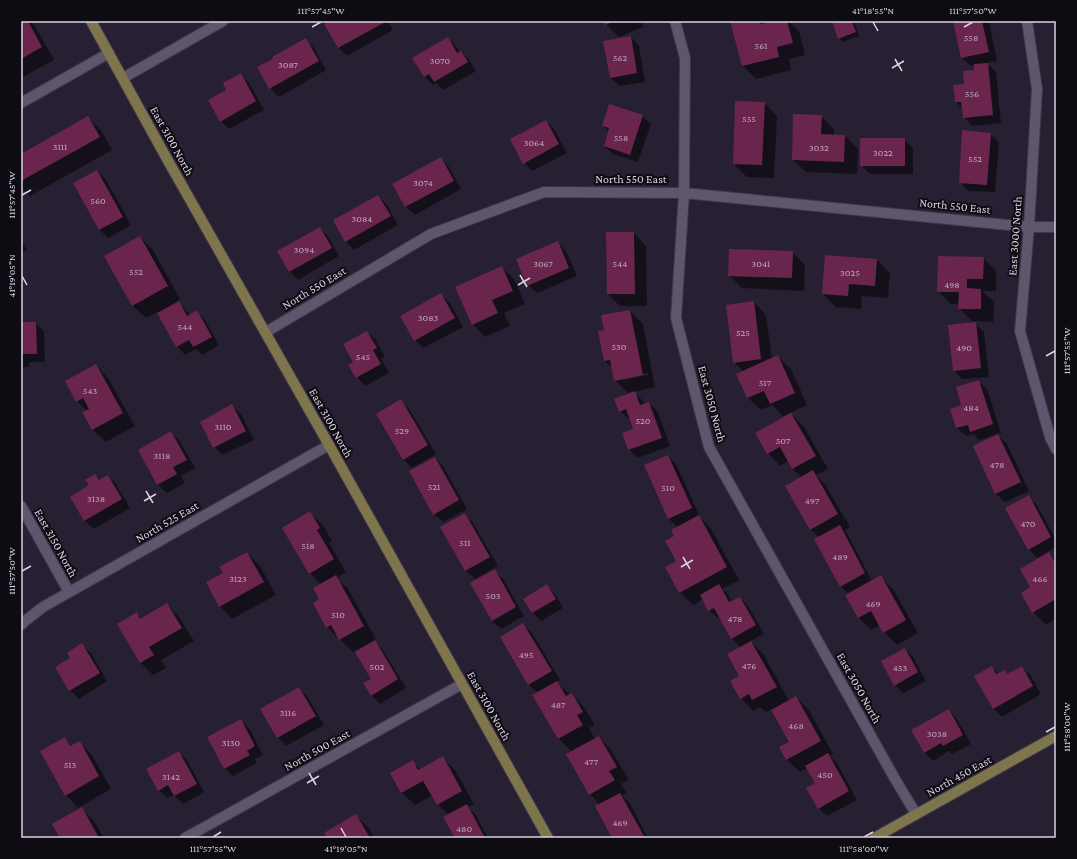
<svg xmlns="http://www.w3.org/2000/svg" width="1077" height="859" font-family="'Crimson Pro',serif">
<style>
.shadow{fill:#0007;fill-rule:evenodd}
.building{fill:#6a254d}
.lines{fill:none;stroke-linecap:round;stroke-linejoin:round}
.minor-casing{stroke:#40394a;stroke-width:12}
.secondary-casing{stroke:#40394a;stroke-width:12}
.minor{stroke:#5f566d;stroke-width:10}
.secondary{stroke:#7e754d;stroke-width:10}
.ticks{fill:none;stroke:#d9d4e1;stroke-width:1.5}
.labels{text-anchor:middle;stroke-width:4;stroke-linejoin:round;paint-order:stroke}
.number-label{font-size:10px;fill:#bda8bc}
.street-label{font-size:12px;fill:#d9d4e1;stroke:#0e0b13}
.neatline{fill:none;stroke:#d9d4e1;stroke-width:1.5}
.ticks-label{font-size:10px;text-anchor:middle;fill:#d9d4e1}
</style>
<rect width="100%" height="100%" fill="#271f32"/>
<!-- shadow -->
<path class="shadow" d="M 21,21 L 30,21 L 35,26 L 54,60 L 21,78 Z
M 331,21 L 388,21 L 393,30 L 347,56 L 339,48 L 326,24 Z
M 605,21 L 641,21 L 643,27 L 619,37 L 606,24 Z
M 731,21 L 769,21 L 769,23 L 777,21 L 788,21 L 799,31 L 805,55 L 789,59 L 791,70 L 756,79 L 743,66 Z
M 833,21 L 854,21 L 859,36 L 843,42 L 839,38 Z
M 954,21 L 989,21 L 997,61 L 987,63 L 996,72 L 1001,123 L 972,126 L 964,117 L 963,109 L 956,102 L 965,85 L 975,71 L 975,65 L 971,66 L 962,58 Z
M 631,37 L 639,46 L 645,82 L 619,86 L 611,78 Z
M 448,38 L 456,46 L 460,53 L 461,52 L 469,60 L 476,71 L 443,90 L 436,83 L 433,85 L 425,77 L 414,58 Z
M 306,40 L 314,48 L 326,70 L 279,97 L 270,88 Z
M 241,75 L 249,83 L 264,110 L 229,129 L 221,121 L 228,90 Z
M 764,103 L 777,116 L 774,178 L 747,177 L 734,164 Z
M 642,116 L 651,124 L 638,162 L 613,154 L 605,146 L 609,132 L 603,126 Z
M 821,116 L 834,129 L 834,135 L 845,136 L 858,149 L 857,174 L 806,172 L 793,160 Z
M 88,118 L 101,130 L 112,150 L 30,196 L 21,188 L 21,155 Z
M 546,121 L 554,129 L 567,153 L 532,171 L 524,163 Z
M 990,134 L 999,142 L 995,192 L 968,191 L 960,182 Z
M 904,139 L 913,148 L 913,174 L 870,174 L 861,165 Z
M 441,158 L 449,167 L 461,189 L 415,215 L 406,207 L 394,184 Z
M 97,171 L 106,180 L 131,225 L 108,238 L 100,230 Z
M 378,196 L 387,205 L 398,225 L 354,250 L 346,241 Z
M 319,228 L 328,236 L 339,256 L 298,280 L 290,272 L 278,252 Z
M 634,233 L 646,246 L 647,306 L 620,306 L 608,294 Z
M 140,237 L 153,250 L 180,299 L 177,301 L 187,311 L 190,315 L 197,311 L 205,320 L 219,345 L 202,355 L 196,349 L 185,355 L 177,346 L 158,312 L 146,318 L 133,306 L 106,256 Z
M 21,239 L 27,250 L 21,253 Z
M 558,242 L 566,251 L 577,276 L 537,293 L 528,285 Z
M 792,252 L 805,265 L 804,291 L 742,288 L 729,275 Z
M 983,258 L 996,271 L 996,291 L 982,291 L 994,302 L 993,322 L 972,321 L 959,308 L 959,304 L 951,304 L 938,291 Z
M 877,260 L 890,273 L 888,298 L 862,296 L 861,309 L 836,307 L 823,294 Z
M 501,267 L 514,279 L 525,304 L 504,313 L 510,326 L 485,337 L 473,324 Z
M 441,294 L 450,303 L 463,327 L 423,348 L 415,340 Z
M 754,302 L 766,315 L 772,359 L 778,357 L 791,369 L 807,405 L 783,416 L 772,405 L 761,410 L 748,398 L 738,374 L 744,372 L 734,362 Z
M 630,311 L 643,324 L 655,387 L 634,392 L 643,401 L 645,405 L 649,403 L 658,412 L 670,446 L 638,458 L 629,449 L 634,430 L 630,419 L 629,419 L 620,411 L 633,392 L 628,393 L 615,380 L 612,368 L 605,361 L 606,331 ZM 648,373 L 648,375 L 623,380 L 623,378 Z
M 21,323 L 35,323 L 44,331 L 45,362 L 29,362 L 29,367 L 21,367 Z
M 975,323 L 984,332 L 989,377 L 962,379 L 954,371 Z
M 367,332 L 376,340 L 385,357 L 381,359 L 389,373 L 365,386 L 357,377 L 354,362 Z
M 96,365 L 108,378 L 135,426 L 106,442 L 93,430 L 83,413 L 87,411 L 77,401 Z
M 978,381 L 987,389 L 1001,433 L 979,440 L 974,434 L 966,436 L 957,428 L 951,409 L 963,406 Z
M 401,401 L 409,409 L 436,454 L 412,468 L 403,459 Z
M 232,406 L 241,414 L 254,440 L 222,455 L 214,447 Z
M 791,414 L 804,427 L 828,469 L 816,475 L 825,484 L 850,527 L 844,531 L 848,535 L 872,581 L 880,577 L 893,589 L 918,633 L 897,645 L 884,632 L 880,625 L 871,630 L 859,618 L 846,596 L 849,594 L 840,586 L 819,537 L 811,530 L 786,487 L 802,478 L 793,469 L 789,461 L 780,466 L 768,453 Z
M 171,432 L 179,440 L 195,468 L 181,476 L 185,483 L 167,493 L 158,485 L 139,450 Z
M 998,435 L 1007,444 L 1029,491 L 1005,502 L 996,494 L 974,447 Z
M 668,456 L 676,464 L 700,517 L 711,529 L 739,580 L 722,589 L 728,594 L 732,602 L 740,598 L 748,606 L 764,634 L 750,641 L 764,655 L 789,701 L 796,697 L 809,710 L 833,754 L 830,756 L 837,763 L 857,800 L 827,816 L 818,808 L 816,783 L 807,768 L 800,772 L 787,760 L 790,742 L 772,709 L 766,712 L 760,707 L 753,711 L 741,698 L 741,648 L 732,638 L 720,617 L 718,618 L 709,610 L 703,599 L 693,605 L 680,592 L 666,567 L 677,561 L 675,536 L 678,528 L 669,519 Z
M 435,458 L 443,466 L 467,509 L 443,522 L 434,514 Z
M 95,475 L 100,480 L 108,476 L 116,484 L 130,508 L 94,529 L 85,521 L 71,497 L 90,486 Z
M 1028,496 L 1037,505 L 1056,540 L 1056,547 L 1037,558 L 1029,549 Z
M 310,513 L 323,525 L 332,541 L 329,543 L 346,572 L 336,578 L 348,589 L 376,639 L 373,640 L 383,650 L 406,688 L 380,704 L 371,695 L 372,679 L 372,643 L 371,642 L 353,652 L 327,627 L 321,600 L 321,585 L 310,573 Z
M 465,514 L 473,523 L 498,566 L 475,579 L 466,571 L 442,527 Z
M 247,553 L 260,566 L 276,595 L 232,619 L 220,606 L 224,573 Z
M 1049,554 L 1056,560 L 1056,619 L 1046,625 L 1033,612 L 1022,593 L 1032,588 Z
M 494,570 L 503,579 L 524,616 L 501,629 L 492,621 Z
M 547,586 L 555,594 L 563,608 L 541,621 L 533,613 L 525,599 Z
M 167,604 L 179,617 L 194,641 L 161,660 L 166,668 L 153,675 L 141,663 L 137,614 L 142,619 Z
M 523,624 L 532,633 L 560,680 L 557,682 L 570,695 L 572,694 L 584,707 L 595,725 L 589,728 L 595,739 L 599,737 L 611,750 L 629,780 L 621,784 L 627,793 L 622,796 L 629,802 L 648,838 L 614,838 L 600,805 L 590,794 L 572,752 L 559,739 L 533,696 L 538,693 L 529,685 L 501,638 Z
M 82,645 L 91,653 L 107,681 L 79,699 L 70,690 L 71,658 Z
M 905,649 L 913,657 L 926,681 L 903,693 L 895,685 Z
M 992,667 L 999,674 L 1005,671 L 1008,675 L 1022,667 L 1031,676 L 1041,694 L 1002,717 L 993,708 Z
M 299,688 L 307,696 L 324,725 L 286,746 L 278,737 Z
M 949,710 L 957,719 L 971,744 L 952,754 L 949,751 L 933,761 L 924,752 Z
M 241,720 L 249,728 L 263,755 L 255,759 L 257,763 L 233,776 L 224,768 Z
M 65,739 L 72,746 L 79,742 L 92,755 L 111,789 L 78,808 L 66,795 Z
M 179,752 L 187,760 L 204,792 L 183,804 L 174,795 L 167,798 L 159,790 Z
M 442,757 L 455,770 L 474,804 L 468,807 L 475,814 L 488,838 L 456,838 L 449,815 L 438,805 L 433,795 L 415,805 L 402,793 L 391,773 L 412,762 L 420,769 Z
M 81,808 L 94,821 L 104,838 L 61,838 Z
M 356,816 L 369,828 L 374,838 L 328,838 Z"/>
<!-- building -->
<path class="building" d="M 21,21 L 28,21 L 42,47 L 21,59 Z
M 329,21 L 387,21 L 338,48 L 324,24 Z
M 603,21 L 615,21 L 605,25 Z
M 730,21 L 760,21 L 760,24 L 772,21 L 787,21 L 793,43 L 777,47 L 779,57 L 742,66 Z
M 832,21 L 852,21 L 856,32 L 838,39 Z
M 953,21 L 982,21 L 989,52 L 961,58 Z
M 631,36 L 637,73 L 610,78 L 603,41 Z
M 448,37 L 457,53 L 461,51 L 468,62 L 434,82 L 429,74 L 424,77 L 412,58 Z
M 306,38 L 319,61 L 269,89 L 257,67 L 273,59 L 272,57 Z
M 988,63 L 993,115 L 963,118 L 961,102 L 955,102 L 953,85 L 964,84 L 963,71 L 974,70 L 974,64 Z
M 241,73 L 256,101 L 220,122 L 208,100 L 226,90 L 223,83 Z
M 735,101 L 765,102 L 762,165 L 733,164 Z
M 609,104 L 643,115 L 630,155 L 604,146 L 609,128 L 602,126 Z
M 793,114 L 822,115 L 821,134 L 845,135 L 844,162 L 792,160 Z
M 88,116 L 100,137 L 21,181 L 21,154 Z
M 546,120 L 559,144 L 523,164 L 510,139 Z
M 962,130 L 991,133 L 987,185 L 959,183 Z
M 860,138 L 905,138 L 905,166 L 860,166 Z
M 441,157 L 454,181 L 405,207 L 392,184 Z
M 97,170 L 123,217 L 99,230 L 73,183 Z
M 378,195 L 391,216 L 345,242 L 333,220 Z
M 320,227 L 332,248 L 289,272 L 277,251 Z
M 606,232 L 634,232 L 635,294 L 607,294 Z
M 140,236 L 168,286 L 132,306 L 104,256 Z
M 558,241 L 569,268 L 527,286 L 516,259 Z
M 729,249 L 793,251 L 792,278 L 728,276 Z
M 825,255 L 877,259 L 875,286 L 849,284 L 848,296 L 822,294 Z
M 938,256 L 984,257 L 983,279 L 967,279 L 967,288 L 981,289 L 981,309 L 958,309 L 959,292 L 937,292 Z
M 502,266 L 513,291 L 492,300 L 498,313 L 472,325 L 455,287 Z
M 441,293 L 455,318 L 414,341 L 400,316 Z
M 179,301 L 187,316 L 197,310 L 212,337 L 193,347 L 189,340 L 176,347 L 157,313 Z
M 754,301 L 761,359 L 733,363 L 726,305 Z
M 630,310 L 643,375 L 614,381 L 610,360 L 604,361 L 598,331 L 604,330 L 601,315 Z
M 21,322 L 36,322 L 37,354 L 21,354 Z
M 976,322 L 981,368 L 953,371 L 948,325 Z
M 367,331 L 377,348 L 373,350 L 381,364 L 356,378 L 348,365 L 353,362 L 343,344 Z
M 778,355 L 795,393 L 770,404 L 764,391 L 747,398 L 736,374 Z
M 96,364 L 123,413 L 92,430 L 82,412 L 89,409 L 83,398 L 76,402 L 65,381 Z
M 979,380 L 993,424 L 970,432 L 968,425 L 956,428 L 950,409 L 961,405 L 956,387 Z
M 635,391 L 640,405 L 649,402 L 662,438 L 628,450 L 622,433 L 633,429 L 626,409 L 619,412 L 614,399 Z
M 401,399 L 428,445 L 403,460 L 376,414 Z
M 232,404 L 246,431 L 213,448 L 200,422 Z
M 791,413 L 816,456 L 792,469 L 780,447 L 767,454 L 755,433 Z
M 171,431 L 187,460 L 173,467 L 177,474 L 157,485 L 138,450 Z
M 998,434 L 1021,482 L 995,494 L 973,446 Z
M 668,455 L 692,508 L 668,519 L 644,465 Z
M 435,457 L 459,500 L 433,515 L 409,471 Z
M 813,470 L 838,514 L 810,530 L 785,486 Z
M 95,474 L 99,480 L 108,475 L 122,499 L 84,521 L 70,497 L 89,485 L 85,480 Z
M 1029,495 L 1051,537 L 1028,550 L 1005,508 Z
M 310,511 L 320,528 L 317,530 L 334,559 L 309,574 L 282,528 Z
M 465,513 L 490,557 L 465,571 L 440,527 Z
M 699,515 L 727,567 L 679,593 L 665,567 L 676,561 L 665,541 L 674,536 L 671,530 Z
M 840,525 L 865,573 L 840,587 L 814,539 Z
M 247,552 L 264,582 L 219,607 L 206,582 L 223,573 L 219,567 Z
M 1049,552 L 1056,564 L 1056,599 L 1032,613 L 1021,593 L 1030,587 L 1020,569 Z
M 495,569 L 516,607 L 492,621 L 470,583 Z
M 336,575 L 364,626 L 339,640 L 331,625 L 326,628 L 313,603 L 319,599 L 313,588 Z
M 881,575 L 906,620 L 883,633 L 871,611 L 858,618 L 845,595 Z
M 547,584 L 556,599 L 532,613 L 523,599 Z
M 719,584 L 729,602 L 740,597 L 756,625 L 731,639 L 714,608 L 708,611 L 700,595 Z
M 167,603 L 182,628 L 149,647 L 154,655 L 140,663 L 117,624 L 137,612 L 140,619 Z
M 523,623 L 552,671 L 528,685 L 500,637 Z
M 375,640 L 398,679 L 371,696 L 363,683 L 371,679 L 355,652 Z
M 751,641 L 777,687 L 752,700 L 749,694 L 740,699 L 730,681 L 739,676 L 727,654 Z
M 82,643 L 100,673 L 69,691 L 55,667 L 70,658 L 67,653 Z
M 905,648 L 918,672 L 894,686 L 881,661 Z
M 992,666 L 996,674 L 1005,670 L 1007,674 L 1022,666 L 1033,686 L 993,709 L 974,676 Z
M 557,681 L 566,696 L 572,693 L 583,712 L 577,715 L 583,725 L 558,739 L 532,695 Z
M 299,687 L 316,716 L 277,738 L 260,709 Z
M 796,696 L 821,741 L 786,760 L 779,747 L 789,742 L 771,710 Z
M 949,709 L 963,735 L 943,746 L 941,743 L 924,753 L 911,730 Z
M 241,719 L 255,746 L 247,751 L 250,755 L 224,769 L 207,737 Z
M 599,736 L 617,767 L 609,771 L 615,780 L 589,795 L 566,754 Z
M 65,737 L 70,746 L 80,741 L 99,776 L 65,796 L 40,751 Z
M 179,751 L 197,784 L 174,796 L 168,785 L 158,791 L 146,769 Z
M 828,753 L 849,791 L 818,809 L 806,788 L 815,783 L 805,766 Z
M 443,756 L 462,791 L 437,805 L 423,781 L 401,793 L 390,773 L 413,760 L 418,770 Z
M 620,793 L 645,838 L 612,838 L 595,806 Z
M 467,804 L 485,838 L 455,838 L 443,817 Z
M 82,807 L 99,838 L 60,838 L 52,824 Z
M 356,814 L 370,838 L 327,838 L 324,833 Z"/>
<g class="lines">
<defs>
<path id="minor" d="M 675,21 L 685,58 L 684,193 L 676,318 L 709,447 L 895,779 L 916,814
M 1027,21 L 1037,89 L 1029,227 L 1020,331 L 1050,437 L 1056,449
M 123,78 L 223,21
M 21,103 L 109,53
M 266,332 L 431,234 L 544,192 L 684,193 L 1029,227 L 1056,227
M 21,506 L 69,592
M 21,625 L 25,621 L 43,607 L 329,445
M 185,838 L 462,684"/>
<path id="secondary" d="M 91,21 L 167,159 L 329,445 L 548,838
M 874,838 L 1056,736"/>
</defs>
<!-- minor casing -->
<use href="#minor" class="minor-casing"/>
<!-- secondary casing -->
<use href="#secondary" class="secondary-casing"/>
<!-- minor -->
<use href="#minor" class="minor"/>
<!-- secondary -->
<use href="#secondary" class="secondary"/>
</g>
<!-- ticks -->
<path class="ticks" d="M 873,22 L 878,31M 312,27 L 321,22M 964,27 L 973,22M 895,59 L 902,71M 892,68 L 904,61M 22,195 L 31,190M 520,275 L 527,287M 22,276 L 27,285M 518,285 L 530,278M 1046,356 L 1055,351M 146,491 L 153,503M 144,501 L 156,494M 683,557 L 690,569M 681,567 L 693,560M 22,571 L 31,566M 1046,732 L 1055,727M 309,773 L 316,785M 307,783 L 319,776M 341,828 L 346,837M 213,837 L 221,832M 864,837 L 873,832"/>
<g class="labels">
<!-- number labels -->
<g class="number-label">
<text x="971" y="41">558</text>
<text x="761" y="49">561</text>
<text x="620" y="61">562</text>
<text x="440" y="64">3070</text>
<text x="288" y="68">3087</text>
<text x="972" y="97">556</text>
<text x="749" y="122">555</text>
<text x="621" y="141">558</text>
<text x="534" y="146">3064</text>
<text x="60" y="150">3111</text>
<text x="819" y="151">3032</text>
<text x="883" y="156">3022</text>
<text x="975" y="162">552</text>
<text x="423" y="186">3074</text>
<text x="98" y="204">560</text>
<text x="362" y="222">3084</text>
<text x="304" y="253">3094</text>
<text x="543" y="267">3067</text>
<text x="620" y="267">544</text>
<text x="761" y="267">3041</text>
<text x="136" y="275">552</text>
<text x="850" y="276">3025</text>
<text x="952" y="288">498</text>
<text x="428" y="321">3083</text>
<text x="185" y="330">544</text>
<text x="743" y="336">525</text>
<text x="619" y="350">530</text>
<text x="964" y="351">490</text>
<text x="363" y="360">545</text>
<text x="765" y="386">517</text>
<text x="90" y="394">543</text>
<text x="971" y="411">484</text>
<text x="643" y="424">520</text>
<text x="223" y="430">3110</text>
<text x="402" y="434">529</text>
<text x="783" y="444">507</text>
<text x="162" y="459">3118</text>
<text x="997" y="468">478</text>
<text x="434" y="490">521</text>
<text x="668" y="491">510</text>
<text x="96" y="502">3138</text>
<text x="812" y="504">497</text>
<text x="1028" y="527">470</text>
<text x="465" y="546">511</text>
<text x="308" y="549">518</text>
<text x="840" y="560">489</text>
<text x="238" y="582">3123</text>
<text x="1040" y="582">466</text>
<text x="493" y="599">503</text>
<text x="873" y="607">469</text>
<text x="338" y="618">510</text>
<text x="735" y="622">478</text>
<text x="526" y="658">495</text>
<text x="749" y="669">476</text>
<text x="377" y="670">502</text>
<text x="900" y="671">453</text>
<text x="558" y="708">487</text>
<text x="288" y="716">3116</text>
<text x="796" y="729">468</text>
<text x="937" y="737">3038</text>
<text x="231" y="746">3130</text>
<text x="591" y="765">477</text>
<text x="70" y="768">513</text>
<text x="825" y="778">450</text>
<text x="171" y="780">3142</text>
<text x="620" y="826">469</text>
<text x="464" y="832">480</text>
</g>
<!-- street labels -->
<g class="street-label">
<text transform="translate(172 141) rotate(61)" y="4">East 3100 North</text>
<text x="631" y="183">North 550 East</text>
<text transform="translate(955 206) rotate(6)" y="4">North 550 East</text>
<text transform="translate(1015 236) rotate(-86)" y="4">East 3000 North</text>
<text transform="translate(314 288) rotate(-31)" y="4">North 550 East</text>
<text transform="translate(712 404) rotate(75)" y="4">East 3050 North</text>
<text transform="translate(331 423) rotate(61)" y="4">East 3100 North</text>
<text transform="translate(167 522) rotate(-30)" y="4">North 525 East</text>
<text transform="translate(56 543) rotate(61)" y="4">East 3150 North</text>
<text transform="translate(859 688) rotate(61)" y="4">East 3050 North</text>
<text transform="translate(489 706) rotate(61)" y="4">East 3100 North</text>
<text transform="translate(317 750) rotate(-29)" y="4">North 500 East</text>
<text transform="translate(959 776) rotate(-29)" y="4">North 450 East</text>
</g>
</g>
<!-- border -->
<rect width="1077" height="859" fill="none" stroke="#0e0b13" stroke-width="44"/>
<rect x="22" y="22" width="1033" height="815" class="neatline"/>
<g class="ticks-label">
<text x="321" y="14">111°57'45"W</text>
<text x="873" y="14">41°18'55"N</text>
<text x="973" y="14">111°57'50"W</text>
<text transform="translate(11 195) rotate(-90)" y="4">111°57'45"W</text>
<text transform="translate(11 276) rotate(-90)" y="4">41°19'05"N</text>
<text transform="translate(1066 351) rotate(-90)" y="4">111°57'55"W</text>
<text transform="translate(11 571) rotate(-90)" y="4">111°57'50"W</text>
<text transform="translate(1066 727) rotate(-90)" y="4">111°58'00"W</text>
<text x="213" y="852">111°57'55"W</text>
<text x="346" y="852">41°19'05"N</text>
<text x="864" y="852">111°58'00"W</text>
</g>
</svg>
